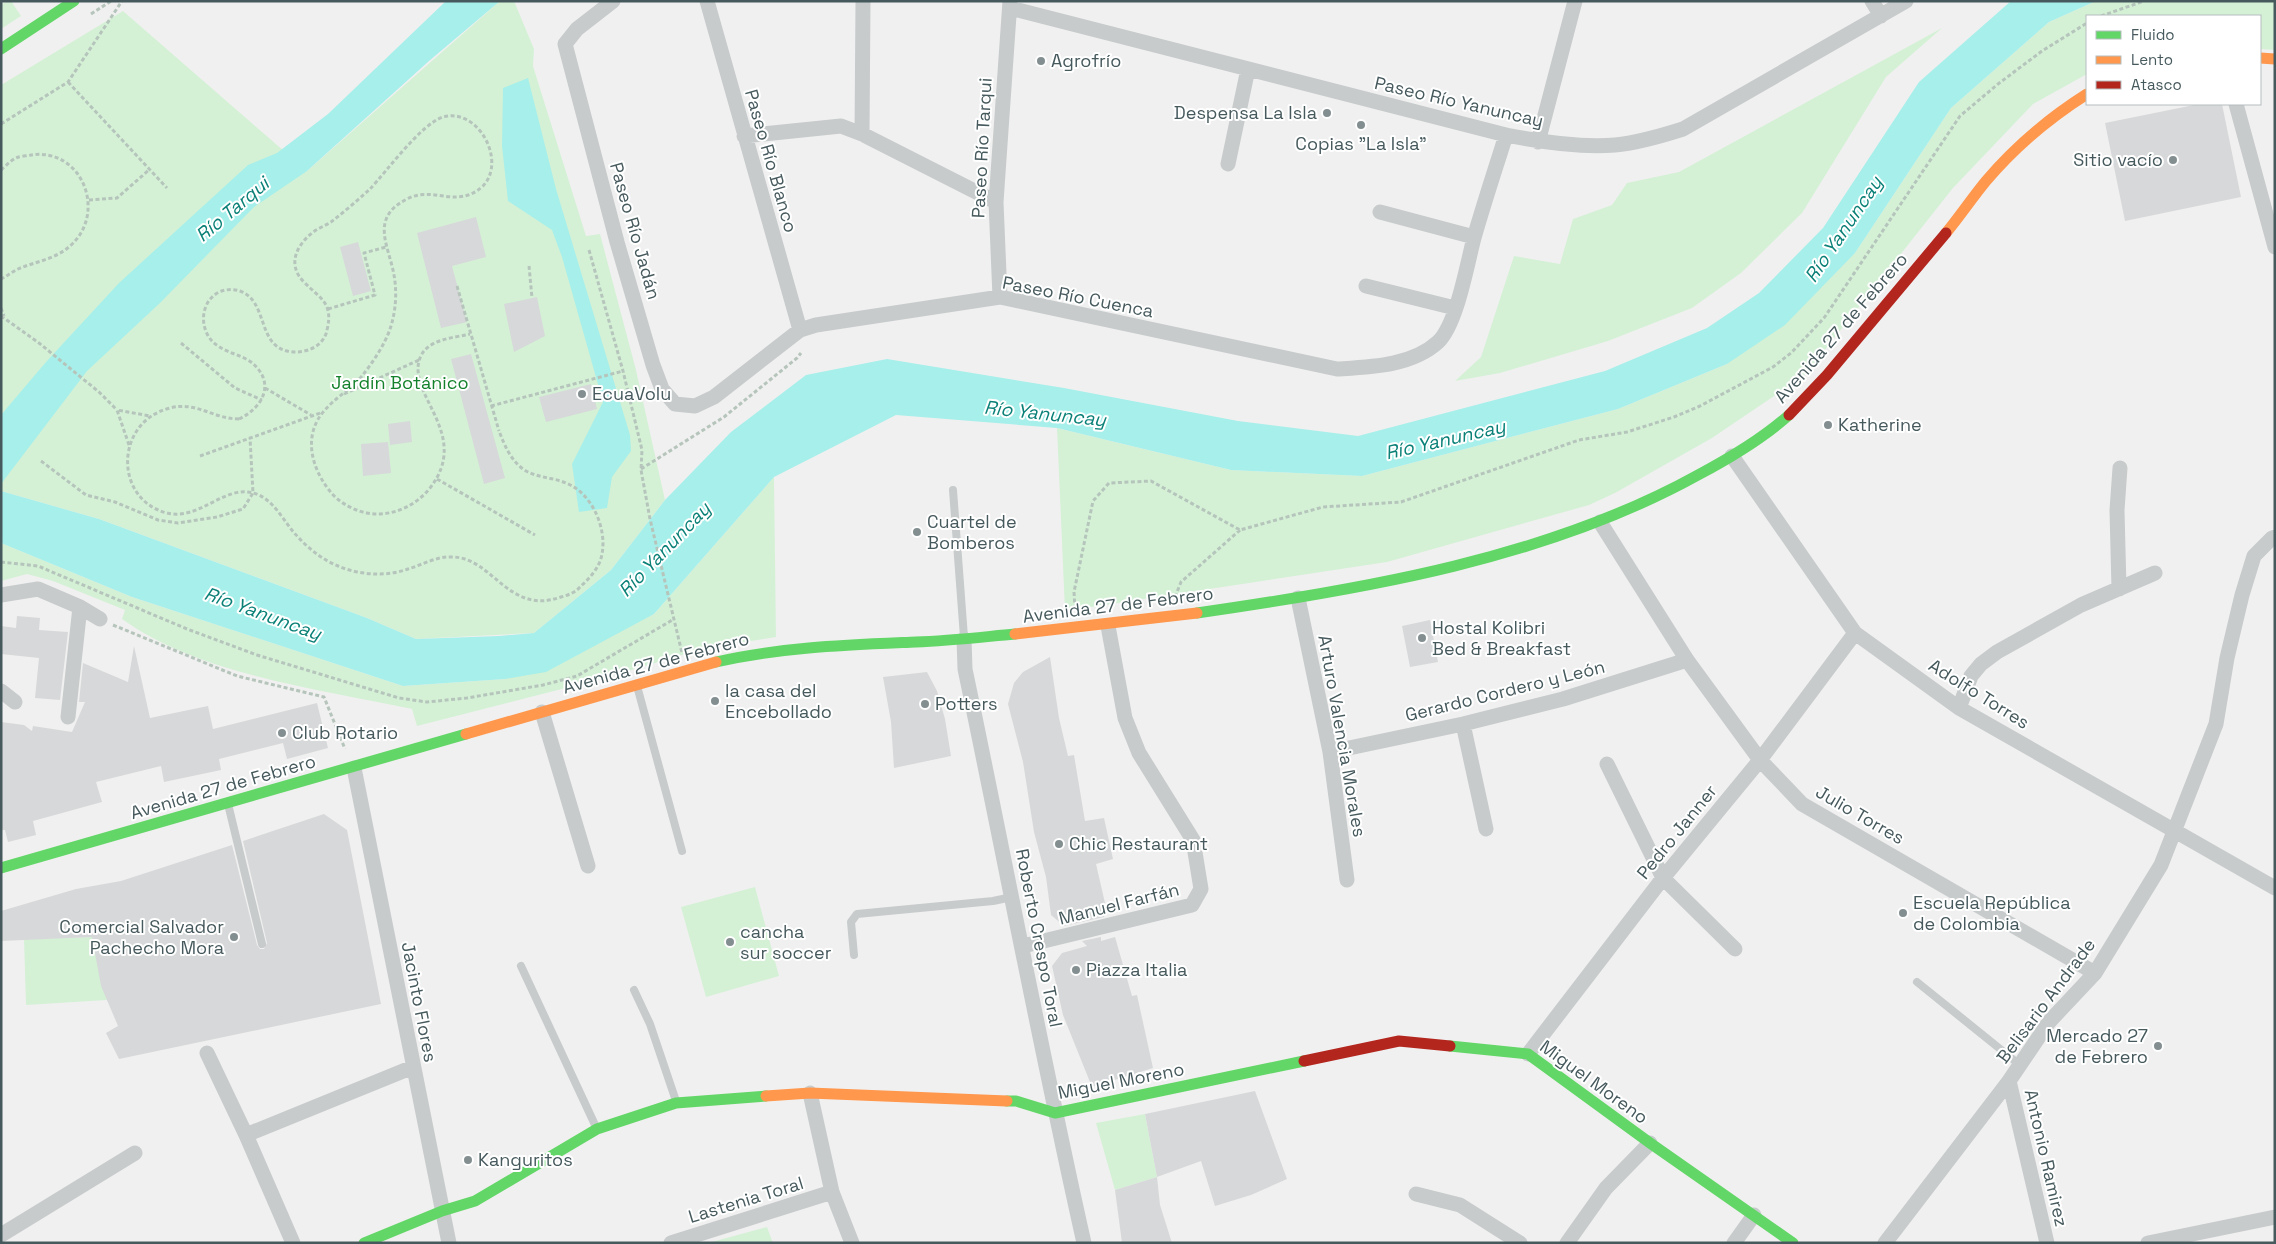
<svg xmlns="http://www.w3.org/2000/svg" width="2276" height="1244" font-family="'Space Grotesk',sans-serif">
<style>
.green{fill:#d4f1d6}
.water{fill:#a7efea}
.building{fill:#d7d8d9}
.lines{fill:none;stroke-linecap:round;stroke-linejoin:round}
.path{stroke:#b6c5bc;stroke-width:3;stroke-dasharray:4 2.5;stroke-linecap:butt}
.lane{stroke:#c7cbcc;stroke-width:8}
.street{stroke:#c7cbcc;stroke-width:15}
.fast{stroke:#63d668;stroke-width:11}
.slow{stroke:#ff974d;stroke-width:11}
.jam{stroke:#b3261e;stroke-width:11}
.path-bridge{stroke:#b6c5bc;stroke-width:3;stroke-dasharray:4 2.5;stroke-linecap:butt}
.poi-dot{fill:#828e90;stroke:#fff;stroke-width:2}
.labels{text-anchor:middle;stroke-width:4;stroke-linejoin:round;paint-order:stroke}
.poi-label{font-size:18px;fill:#46595d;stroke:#fff;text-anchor:start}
.street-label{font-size:18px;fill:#46595d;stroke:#fff}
.park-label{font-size:18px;fill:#14822c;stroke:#fff}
.water-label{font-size:19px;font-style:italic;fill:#0a8077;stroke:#fff}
</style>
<rect width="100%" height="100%" fill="#f1f0f0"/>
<!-- green -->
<path class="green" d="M 7,1 L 11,1 L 21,16 L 1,29 L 1,5 Z
M 500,1 L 514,1 L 534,49 L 533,66 L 586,236 L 600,234 L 636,370 L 665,500 L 611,570 L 534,633 L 416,639 L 367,618 L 99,519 L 1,491 L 1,85 L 123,11 L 307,171 Z
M 2096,1 L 2275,1 L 2275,50 L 2260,49 L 2260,16 L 2087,16 L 2087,74 L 2033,104 L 1953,188 L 1805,375 L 1712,438 L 1615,493 L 1589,505 L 1387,562 L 1065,611 L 1057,428 L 1231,470 L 1362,476 L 1618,409 L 1727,364 L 1855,253 L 1951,108 L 2049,22 Z
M 1942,28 L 1886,77 L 1802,213 L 1741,273 L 1692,308 L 1608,341 L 1500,373 L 1455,381 L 1481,357 L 1514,256 L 1560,264 L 1573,219 L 1612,205 L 1627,183 L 1679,172 Z
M 774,477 L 776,637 L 706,648 L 597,680 L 417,726 L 412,709 C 321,690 198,674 122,619 L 125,610 L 53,581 L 27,574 L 1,581 L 1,543 L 132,597 L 403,686 L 505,679 L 654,614 Z
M 755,887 L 779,976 L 706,997 L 681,907 Z
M 92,937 L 107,1000 L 26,1005 L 24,939 Z
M 1145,1114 L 1157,1177 L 1115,1190 L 1096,1123 Z
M 767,1227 L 773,1243 L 708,1243 Z"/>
<!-- water -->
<path class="water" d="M 446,1 L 500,1 L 429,61 L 307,171 L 254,207 L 160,303 L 87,371 L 1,484 L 1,415 L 46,362 L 119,283 L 248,165 L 277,153 L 328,114 Z
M 2011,1 L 2096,1 L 2049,22 L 1951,108 L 1855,253 L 1785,325 L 1727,364 L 1618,409 L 1362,476 L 1231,470 L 1057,428 L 896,415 L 774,477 L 654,614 L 546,672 L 505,679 L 403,686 L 132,597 L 1,543 L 1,491 L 99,519 L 367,618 L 416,639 L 499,636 L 534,633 L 611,570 L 665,500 L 731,432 L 806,375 L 887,359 L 1064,388 L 1238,421 L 1358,436 L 1605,371 L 1707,328 L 1759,293 L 1823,228 L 1919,82 Z
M 528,78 L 556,189 L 630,435 L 631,451 L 612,477 L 607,508 L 579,512 L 572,464 L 603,402 L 562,257 L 552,230 L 508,201 L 502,146 L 503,88 Z"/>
<!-- building -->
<path class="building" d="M 2199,104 L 2222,104 L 2241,197 L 2125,221 L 2105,123 Z
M 476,217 L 486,257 L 452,266 L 467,322 L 441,328 L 417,233 Z
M 358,242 L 371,291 L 353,296 L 340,247 Z
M 537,297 L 545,336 L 514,352 L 504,304 Z
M 471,354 L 505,478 L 484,484 L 451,359 Z
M 591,384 L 597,409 L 546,422 L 539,397 Z
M 410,421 L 412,442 L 390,445 L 388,424 Z
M 388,442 L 391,473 L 363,476 L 361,444 Z
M 17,616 L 40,618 L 39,630 L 68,632 L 60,700 L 35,698 L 39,658 L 1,654 L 1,626 L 16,628 Z
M 1430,620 L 1438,662 L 1410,667 L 1402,626 Z
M 134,646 L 150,718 L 208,706 L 213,729 L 317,703 L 328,748 L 287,759 L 283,743 L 219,759 L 221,770 L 164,782 L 161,766 L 96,782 L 102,802 L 33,821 L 36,835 L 8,842 L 5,830 L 1,830 L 1,722 L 24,725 L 32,731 L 33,726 L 72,732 L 85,702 L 79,702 L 83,663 L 128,682 Z
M 1050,657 L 1059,718 L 1068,756 L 1074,755 L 1085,821 L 1104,818 L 1113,859 L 1096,864 L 1105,903 L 1104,917 L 1064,926 L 1051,915 L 1046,877 L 1034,832 L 1023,762 L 1008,704 L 1014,683 L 1023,672 Z
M 927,672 L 937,691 L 945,719 L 951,756 L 894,768 L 891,722 L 883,677 Z
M 324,814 L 347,830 L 381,1004 L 119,1059 L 106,1033 L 118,1026 L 101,986 L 92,937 L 1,941 L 1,911 L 76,889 L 121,881 L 232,845 L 257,945 L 260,949 L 264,949 L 267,943 L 243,841 Z
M 1101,937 L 1101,941 L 1115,937 L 1132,996 L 1137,995 L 1153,1068 L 1092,1087 L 1063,1015 L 1052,966 L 1062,953 L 1087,946 L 1082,941 Z
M 1255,1091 L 1287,1179 L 1251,1195 L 1215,1206 L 1201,1161 L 1157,1177 L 1145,1114 Z
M 1157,1177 L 1160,1205 L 1172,1243 L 1122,1243 L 1115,1190 Z"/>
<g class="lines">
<!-- path -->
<path class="path" d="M 91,14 L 111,1
M 2101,16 L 2144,1
M 68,82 L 167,188
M 1,124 L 68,82 L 122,1
M 1,170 C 6,166 11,160 16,158 C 20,156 27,156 31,155 C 82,147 108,213 70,246 C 56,259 34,262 18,269 C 12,272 7,276 1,279
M 89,200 L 117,198 L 150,169
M 589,250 L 623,371 L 642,450 L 641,470 L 650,519 L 682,653
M 529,266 L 532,298
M 457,286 L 499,431
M 1,308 L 4,316
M 328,309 L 375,295 L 364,253 L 386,247
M 1,316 L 39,343 L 99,392 L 117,410
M 181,343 L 235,388 L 262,400
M 265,388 L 311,415
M 344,394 L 419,360
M 491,406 L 623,371
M 239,419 C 264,407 276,382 251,362 C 241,355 228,353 218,346 C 199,334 198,303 219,292 C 226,289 234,289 240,291 C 268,301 257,344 287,351 C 296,353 306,352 315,347 C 321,343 326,337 327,330 C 334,302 319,298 304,282 C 287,265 296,246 312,233 C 318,228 325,226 331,222 C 344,212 358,200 370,189 C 387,171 421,124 443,117 C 478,107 507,161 483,186 C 457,210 433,185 407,199 C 369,218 389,246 394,275 C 397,292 396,309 391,326 C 386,343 373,362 362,376 C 351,389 335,398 324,411 C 303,435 311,467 329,490 C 340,505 362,515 380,514 C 400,513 418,503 430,488 C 472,434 406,395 420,358 C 427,339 453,338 470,334
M 129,445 L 117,410 L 150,416
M 200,456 L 323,412
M 41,461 L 86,495 L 115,502 L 158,520 L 178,523 L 217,517 L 243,509 L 253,493 L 250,438
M 641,469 L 724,417 L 797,358 L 801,353
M 437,479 L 535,535
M 1,562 L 38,566 L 187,629 L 257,655 L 399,698 L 427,702 L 467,698 L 543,685 L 577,676 L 674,619
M 1175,597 L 1181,582 L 1240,530
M 1075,609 L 1074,592 L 1093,501 L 1109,483 L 1151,481 L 1240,530 L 1323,507 L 1401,502 L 1579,440 L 1627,432 L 1674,417 L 1700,406 L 1773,367 L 1791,353 L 1824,318 L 1960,116 L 1998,84 L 2042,51 L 2087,23
M 113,625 L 237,676 L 324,697 L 345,749"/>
<!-- lane -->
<path class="lane" d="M 953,490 L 964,637
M 637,686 L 682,851
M 228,804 L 262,944
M 854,955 L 851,922 L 857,914 L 993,901 L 1012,897
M 521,966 L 596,1127
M 1917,982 L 2020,1065
M 634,990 L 650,1024 L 676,1101"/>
<!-- street -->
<path class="street" d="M 613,1 L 577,29 L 565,44 L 617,242 L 653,365 L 662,389 L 675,404 L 695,406 L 714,397 L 800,330 L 816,325 L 1000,297 L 1337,369 C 1370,367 1412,366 1438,342 C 1457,324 1467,264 1474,238 C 1484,203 1495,170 1506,135
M 707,1 L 800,330
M 1872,1 L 1881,16
M 1010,8 L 1506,135 C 1541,142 1579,148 1615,145 C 1638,143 1661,136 1683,129 L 1906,1
M 2236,104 L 2275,247
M 862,134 L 863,1
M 744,136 L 841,126 L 862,134 L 996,202
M 1538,142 L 1575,1
M 1228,164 L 1248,69
M 1380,212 L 1474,237
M 1366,286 L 1455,308
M 1000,297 L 996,202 L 1010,1
M 1732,456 L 1855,633 L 1959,708 L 2275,888
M 1600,522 L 1687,660 L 1760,760 L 1802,804 L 2095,973
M 2119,589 L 2117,510 L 2120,468
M 1,595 L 38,589 L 80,607 L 100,619
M 1298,598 L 1330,752 L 1347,880
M 964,639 L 965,669 C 1005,860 1041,1052 1084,1243
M 1,691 L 15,702
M 1959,708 L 1971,676 L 1981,664 L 1997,652 L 2081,605 L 2155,573
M 542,712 L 588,866
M 68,717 L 80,607
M 1463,724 L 1486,829
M 1330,752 L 1463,724 L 1563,699 L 1687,660
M 1607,764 L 1663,878 L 1735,949
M 354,768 L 449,1243
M 1023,946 L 1192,905 L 1201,889 L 1193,840 L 1139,753 L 1125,718 L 1108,626
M 207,1053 L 246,1135 L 293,1243
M 1528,1054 L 1663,878 L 1760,760 L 1855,633
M 2009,1081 L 2047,1243
M 810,1093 L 832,1192 L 852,1243
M 246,1135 L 413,1067
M 1416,1194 L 1460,1205 L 1520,1243
M 1,1235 L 135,1153
M 671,1243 L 832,1192
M 1567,1243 L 1606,1188 L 1650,1143
M 1734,1243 L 1754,1215
M 1885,1243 L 2009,1081 L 2049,1022 L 2095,973 L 2161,865 L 2216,724 L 2227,658 L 2242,595 L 2254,556 L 2272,538 L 2275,537
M 2148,1243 L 2275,1217"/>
<!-- fast -->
<path class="fast" d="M 1,49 L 74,1
M 1197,613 C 1365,589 1548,558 1698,475 C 1730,458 1762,439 1789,415
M 716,662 C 782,647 848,645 916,642 C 949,641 982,637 1015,634
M 1,868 L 466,734
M 1450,1046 L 1528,1054 L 1650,1143 L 1793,1243
M 1007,1101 L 1016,1101 L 1055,1113 L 1304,1061
M 364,1243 L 442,1211 L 475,1201 L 597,1129 L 676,1103 L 766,1096"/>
<!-- slow -->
<path class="slow" d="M 2260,58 L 2275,59
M 1946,233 C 1960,216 1972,198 1986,181 C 2015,147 2049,118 2087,94
M 1015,634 L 1197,613
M 466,734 L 716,662
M 766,1096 L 810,1093 L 1007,1101"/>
<!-- jam -->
<path class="jam" d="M 1789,415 L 1827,375 L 1946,233
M 1304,1061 L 1399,1041 L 1450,1046"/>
<!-- path-bridge -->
<path class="path-bridge" d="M 239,419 C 213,419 197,401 170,408 C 114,422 114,500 167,513 C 199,521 224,485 253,493 C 274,498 284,523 298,537 C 309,549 323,560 338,566 C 359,575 386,577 408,569 C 422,565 437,556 452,557 C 493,557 508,616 561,597 C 568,595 575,593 580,587 C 590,578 600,567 602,554 C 607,528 592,493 566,483 C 552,477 536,478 523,469 C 510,459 505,446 499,431"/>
</g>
<!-- markers -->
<g class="poi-dot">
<circle cx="1041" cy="61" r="5"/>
<circle cx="1327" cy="113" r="5"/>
<circle cx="1361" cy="125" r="5"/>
<circle cx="2173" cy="160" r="5"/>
<circle cx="582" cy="394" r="5"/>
<circle cx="1828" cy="425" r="5"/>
<circle cx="917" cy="532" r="5"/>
<circle cx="1422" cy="638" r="5"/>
<circle cx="715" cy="701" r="5"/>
<circle cx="925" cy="704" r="5"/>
<circle cx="282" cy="733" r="5"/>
<circle cx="1059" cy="844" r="5"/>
<circle cx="1903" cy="913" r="5"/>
<circle cx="234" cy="937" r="5"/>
<circle cx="730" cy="942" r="5"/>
<circle cx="1076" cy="970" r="5"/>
<circle cx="2158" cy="1046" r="5"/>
<circle cx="468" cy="1160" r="5"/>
</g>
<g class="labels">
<!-- poi labels -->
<g class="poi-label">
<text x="1051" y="67">Agrofrío</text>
<text x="1317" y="119" text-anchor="end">Despensa La Isla</text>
<text x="1361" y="150" text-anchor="middle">Copias "La Isla"</text>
<text x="2163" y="166" text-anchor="end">Sitio vacío</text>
<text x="592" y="400">EcuaVolu</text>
<text x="1838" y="431">Katherine</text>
<text x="927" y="528">Cuartel de<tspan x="927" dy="21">Bomberos</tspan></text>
<text x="1432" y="634">Hostal Kolibri<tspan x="1432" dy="21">Bed &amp; Breakfast</tspan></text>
<text x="725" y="697">la casa del<tspan x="725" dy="21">Encebollado</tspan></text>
<text x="935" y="710">Potters</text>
<text x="292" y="739">Club Rotario</text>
<text x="1069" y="850">Chic Restaurant</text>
<text x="1913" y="909">Escuela República<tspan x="1913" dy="21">de Colombia</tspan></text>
<text x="224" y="933" text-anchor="end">Comercial Salvador<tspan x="224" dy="21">Pachecho Mora</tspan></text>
<text x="740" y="938">cancha<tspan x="740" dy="21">sur soccer</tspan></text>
<text x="1086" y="976">Piazza Italia</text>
<text x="2148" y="1042" text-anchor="end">Mercado 27<tspan x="2148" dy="21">de Febrero</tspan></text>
<text x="478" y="1166">Kanguritos</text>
</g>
<!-- street labels -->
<g class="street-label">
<text transform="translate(1459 102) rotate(13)" y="6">Paseo Río Yanuncay</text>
<text transform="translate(982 148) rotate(-87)" y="6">Paseo Río Tarqui</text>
<text transform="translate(771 161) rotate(74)" y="6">Paseo Río Blanco</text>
<text transform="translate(635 231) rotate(74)" y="6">Paseo Río Jadán</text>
<text transform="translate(1078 297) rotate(11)" y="6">Paseo Río Cuenca</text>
<text transform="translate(1841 328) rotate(-49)" y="6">Avenida 27 de Febrero</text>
<text transform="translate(1118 605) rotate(-7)" y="6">Avenida 27 de Febrero</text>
<text transform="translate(656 663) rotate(-15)" y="6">Avenida 27 de Febrero</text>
<text transform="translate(1505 691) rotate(-14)" y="6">Gerardo Cordero y León</text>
<text transform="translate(1979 694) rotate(32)" y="6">Adolfo Torres</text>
<text transform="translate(1342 736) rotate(80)" y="6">Arturo Valencia Morales</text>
<text transform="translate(223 787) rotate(-16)" y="6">Avenida 27 de Febrero</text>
<text transform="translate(1860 815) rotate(30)" y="6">Julio Torres</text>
<text transform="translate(1677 832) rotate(-51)" y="6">Pedro Janner</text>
<text transform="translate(1119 904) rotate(-14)" y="6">Manuel Farfán</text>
<text transform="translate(1039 938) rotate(79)" y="6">Roberto Crespo Toral</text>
<text transform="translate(2046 1001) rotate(-53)" y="6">Belisario Andrade</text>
<text transform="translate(419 1002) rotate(79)" y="6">Jacinto Flores</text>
<text transform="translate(1121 1081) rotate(-11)" y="6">Miguel Moreno</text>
<text transform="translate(1594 1082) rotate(36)" y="6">Miguel Moreno</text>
<text transform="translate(2046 1158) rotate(77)" y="6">Antonio Ramirez</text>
<text transform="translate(746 1200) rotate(-17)" y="6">Lastenia Toral</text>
</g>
<!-- park labels -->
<g class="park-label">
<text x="400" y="389">Jardín Botánico</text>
</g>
<!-- water labels -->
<g class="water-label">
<text transform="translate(232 209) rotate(-40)" y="7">Río Tarqui</text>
<text transform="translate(1843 229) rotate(-56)" y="7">Río Yanuncay</text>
<text transform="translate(1045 413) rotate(6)" y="7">Río Yanuncay</text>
<text transform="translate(1445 439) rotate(-13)" y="7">Río Yanuncay</text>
<text transform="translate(664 549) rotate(-46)" y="7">Río Yanuncay</text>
<text transform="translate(263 613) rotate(20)" y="7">Río Yanuncay</text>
</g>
</g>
<!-- border -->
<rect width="2276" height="1244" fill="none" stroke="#46595d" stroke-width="5"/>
<!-- legend -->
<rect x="2086" y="15" width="175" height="90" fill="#ffffff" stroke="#b5bdbe"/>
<rect x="2096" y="31" width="25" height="8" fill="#63d668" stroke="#b5bdbe"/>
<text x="2131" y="40" font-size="15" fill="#46595d">Fluido</text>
<rect x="2096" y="56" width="25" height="8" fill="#ff974d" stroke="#b5bdbe"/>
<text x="2131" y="65" font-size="15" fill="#46595d">Lento</text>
<rect x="2096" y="81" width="25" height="8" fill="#b3261e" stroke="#b5bdbe"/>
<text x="2131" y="90" font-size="15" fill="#46595d">Atasco</text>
</svg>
